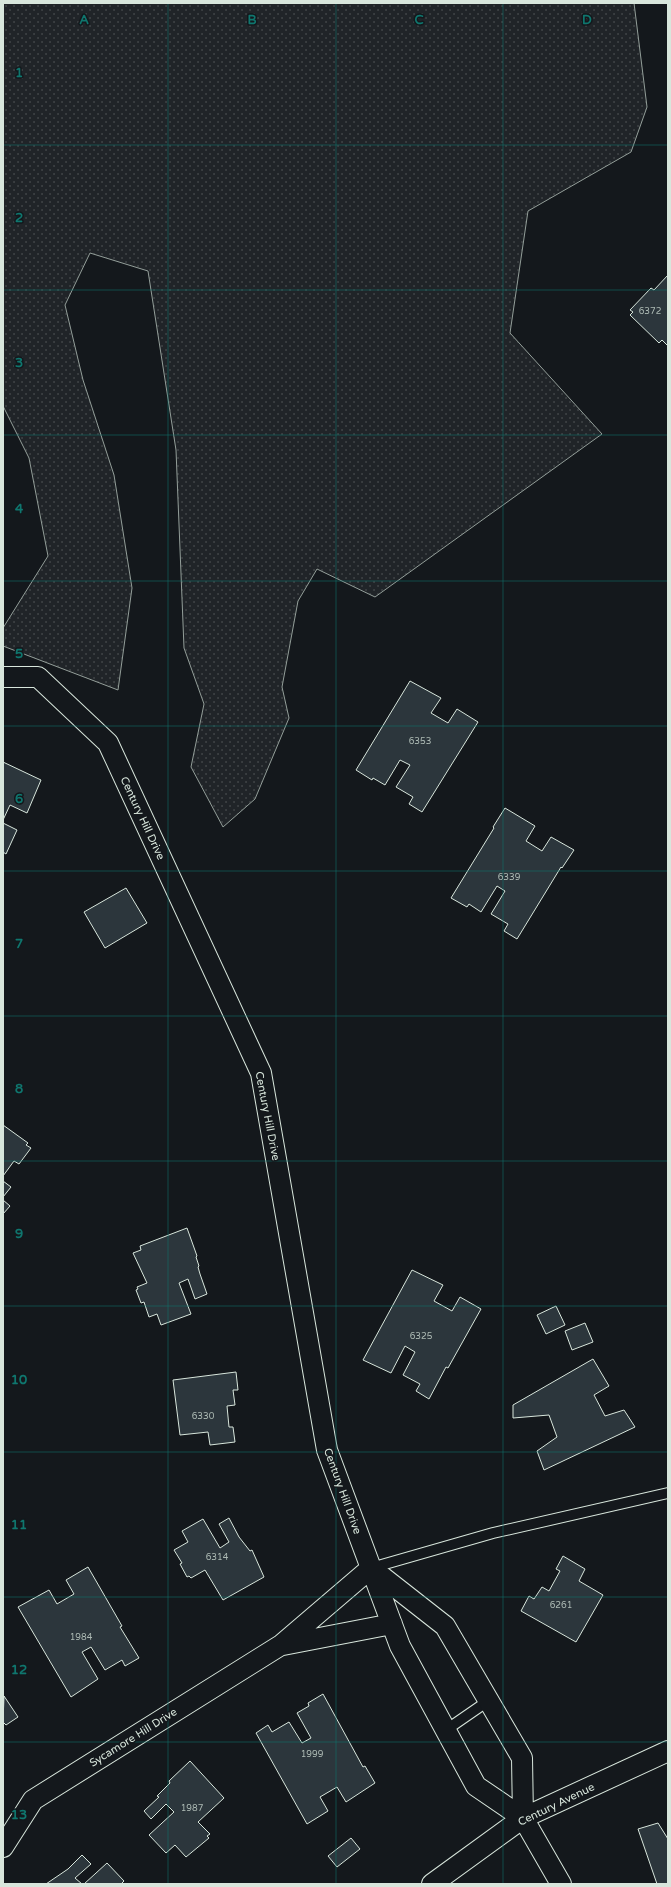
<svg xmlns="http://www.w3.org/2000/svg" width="671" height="1887" font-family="'Varela Round',sans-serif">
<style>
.grass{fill:url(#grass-dots);stroke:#939e99}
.building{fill:#2c363c;stroke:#d8e6dc}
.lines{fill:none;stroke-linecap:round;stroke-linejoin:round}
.lane-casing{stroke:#d8e6dc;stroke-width:12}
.street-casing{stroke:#d8e6dc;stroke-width:22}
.lane{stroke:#14181c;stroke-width:10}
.street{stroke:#14181c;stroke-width:20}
.grid{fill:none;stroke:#0f766e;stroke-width:1;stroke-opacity:0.55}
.labels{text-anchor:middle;stroke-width:3;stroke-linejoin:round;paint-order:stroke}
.number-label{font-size:9px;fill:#adbab4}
.street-label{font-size:11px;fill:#d8e6dc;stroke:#14181c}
.grid-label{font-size:13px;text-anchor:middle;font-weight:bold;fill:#0f766e;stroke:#14181c;stroke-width:3;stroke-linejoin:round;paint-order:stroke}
</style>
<defs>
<pattern id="grass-dots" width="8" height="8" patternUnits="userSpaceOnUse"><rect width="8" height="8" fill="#202428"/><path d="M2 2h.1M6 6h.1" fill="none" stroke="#404447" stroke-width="1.8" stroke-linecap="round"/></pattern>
</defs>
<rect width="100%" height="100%" fill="#14181c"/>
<!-- grass -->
<path class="grass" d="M 3,3 L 634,3 L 647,107 L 631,152 L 528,211 L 510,333 L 602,434 L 375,597 L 317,569 L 298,601 L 282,687 L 289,718 L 255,799 L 223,827 L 191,767 L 204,704 L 184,648 L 176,450 L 148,271 L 90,253 L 65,305 L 83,380 L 114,475 L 132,588 L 118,690 L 3,646 L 3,628 L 48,556 L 29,458 L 3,406 Z"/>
<!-- building -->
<path class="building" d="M 668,275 L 668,346 L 662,340 L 659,343 L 630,315 L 633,312 L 630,310 L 651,288 L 654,290 Z
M 410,681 L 441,698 L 431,713 L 448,723 L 457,709 L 478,722 L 422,812 L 409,804 L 413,797 L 396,787 L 410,765 L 400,760 L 385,785 L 373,778 L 372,780 L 356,770 Z
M 3,762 L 41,780 L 27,813 L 10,805 L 3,820 Z
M 505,808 L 535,826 L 526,841 L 542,851 L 551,837 L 574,850 L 562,868 L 561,867 L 517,939 L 504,931 L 508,924 L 491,914 L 505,891 L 497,886 L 481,912 L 469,904 L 467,907 L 451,898 L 494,828 L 493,827 Z
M 3,823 L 17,830 L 6,854 L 3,852 Z
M 126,888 L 147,923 L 105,948 L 84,912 Z
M 3,1125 L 28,1143 L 26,1145 L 31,1148 L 19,1164 L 14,1161 L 3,1176 Z
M 3,1181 L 11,1187 L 3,1197 Z
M 3,1200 L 10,1206 L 3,1214 Z
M 187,1228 L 197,1256 L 196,1257 L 199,1266 L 198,1267 L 200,1274 L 207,1294 L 195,1299 L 188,1279 L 179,1283 L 191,1314 L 161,1325 L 157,1314 L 149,1317 L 144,1302 L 141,1303 L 136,1290 L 138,1289 L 137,1287 L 147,1283 L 133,1253 L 141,1250 L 140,1246 Z
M 412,1270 L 443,1285 L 434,1301 L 452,1311 L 460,1297 L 481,1309 L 448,1368 L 446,1367 L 429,1399 L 416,1391 L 420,1384 L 403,1375 L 415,1352 L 405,1346 L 391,1373 L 363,1360 Z
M 556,1306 L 565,1325 L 546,1334 L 537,1315 Z
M 585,1323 L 593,1342 L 572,1350 L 565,1331 Z
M 593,1359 L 609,1386 L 594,1395 L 605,1416 L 624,1410 L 635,1427 L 544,1470 L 537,1451 L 557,1437 L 549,1415 L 513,1418 L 513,1405 Z
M 236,1372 L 238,1390 L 233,1390 L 235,1405 L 227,1406 L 229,1427 L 233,1427 L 235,1442 L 210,1445 L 208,1432 L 180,1435 L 173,1380 Z
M 229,1518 L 239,1537 L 250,1551 L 252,1550 L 264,1577 L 223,1600 L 205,1570 L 191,1578 L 189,1576 L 187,1577 L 180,1564 L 182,1563 L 174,1550 L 188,1542 L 182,1531 L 203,1519 L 220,1548 L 229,1542 L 219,1524 Z
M 563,1556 L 585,1569 L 579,1581 L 603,1595 L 576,1642 L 521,1611 L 529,1596 L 534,1599 L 542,1587 L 549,1591 L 560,1571 L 556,1569 Z
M 88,1567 L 122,1626 L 120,1627 L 139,1658 L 125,1666 L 122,1660 L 105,1670 L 91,1647 L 82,1652 L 98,1679 L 71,1697 L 18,1607 L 49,1590 L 57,1604 L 74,1594 L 66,1580 Z
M 323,1694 L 363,1767 L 365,1766 L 375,1783 L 346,1802 L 337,1787 L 320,1797 L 328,1811 L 307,1824 L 256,1733 L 268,1725 L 272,1732 L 289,1722 L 302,1743 L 311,1738 L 297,1713 L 309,1706 L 308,1703 Z
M 4,1696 L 18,1717 L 6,1725 L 3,1722 Z
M 190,1761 L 224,1798 L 198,1822 L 210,1834 L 207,1836 L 209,1838 L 186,1857 L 175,1845 L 166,1853 L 149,1835 L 174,1812 L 166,1804 L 151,1819 L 144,1811 L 159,1797 L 157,1796 L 170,1783 L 169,1781 Z
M 658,1823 L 668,1839 L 668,1884 L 657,1884 L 638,1829 Z
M 351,1838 L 360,1849 L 337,1867 L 328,1856 Z
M 82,1855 L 91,1864 L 75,1878 L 82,1884 L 46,1884 L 68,1869 Z
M 107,1863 L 124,1881 L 121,1884 L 84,1884 Z"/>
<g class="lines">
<defs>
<path id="lane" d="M 371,1568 L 493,1533 L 668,1493
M 446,1730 L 488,1701"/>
<path id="street" d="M 3,677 L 38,677 L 108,743 L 261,1073 L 327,1450 L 400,1646 L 476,1786 L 523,1818 L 561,1884
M 371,1568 L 445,1626 L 522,1758 L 523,1818
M 283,1645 L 392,1624
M 3,1847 L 33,1800 L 281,1645 L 371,1568
M 432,1884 L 523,1818 L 668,1751"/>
</defs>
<!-- lane casing -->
<use href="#lane" class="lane-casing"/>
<!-- street casing -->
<use href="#street" class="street-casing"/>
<!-- lane -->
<use href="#lane" class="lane"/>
<!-- street -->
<use href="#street" class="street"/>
</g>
<!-- grid -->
<path class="grid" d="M 168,3 L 168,1884M 336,3 L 336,1884M 503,3 L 503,1884M 3,145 L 668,145M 3,290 L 668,290M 3,435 L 668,435M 3,581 L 668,581M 3,726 L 668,726M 3,871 L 668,871M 3,1016 L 668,1016M 3,1161 L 668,1161M 3,1306 L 668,1306M 3,1452 L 668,1452M 3,1597 L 668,1597M 3,1742 L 668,1742"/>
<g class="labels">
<!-- number labels -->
<g class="number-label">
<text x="650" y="314">6372</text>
<text x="420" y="744">6353</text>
<text x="509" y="880">6339</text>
<text x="421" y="1339">6325</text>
<text x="203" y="1419">6330</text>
<text x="217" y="1560">6314</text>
<text x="561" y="1608">6261</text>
<text x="81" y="1640">1984</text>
<text x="312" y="1757">1999</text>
<text x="192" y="1811">1987</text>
</g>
<!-- street labels -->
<g class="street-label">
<text transform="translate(143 818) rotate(65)" y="4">Century Hill Drive</text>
<text transform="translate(268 1116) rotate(79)" y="4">Century Hill Drive</text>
<text transform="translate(343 1491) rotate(70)" y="4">Century Hill Drive</text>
<text transform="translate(133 1737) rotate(-32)" y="4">Sycamore Hill Drive</text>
<text transform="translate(556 1804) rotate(-26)" y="4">Century Avenue</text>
</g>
</g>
<g class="grid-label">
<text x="84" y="24">A</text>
<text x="252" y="24">B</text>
<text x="419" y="24">C</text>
<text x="587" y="24">D</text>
<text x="19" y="77">1</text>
<text x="19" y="222">2</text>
<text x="19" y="367">3</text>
<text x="19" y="513">4</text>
<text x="19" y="658">5</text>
<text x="19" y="803">6</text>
<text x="19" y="948">7</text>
<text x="19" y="1093">8</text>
<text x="19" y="1238">9</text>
<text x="19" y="1384">10</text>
<text x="19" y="1529">11</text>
<text x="19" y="1674">12</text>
<text x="19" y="1819">13</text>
</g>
<!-- border -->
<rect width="671" height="1887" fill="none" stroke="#d8e6dc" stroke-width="8"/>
</svg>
